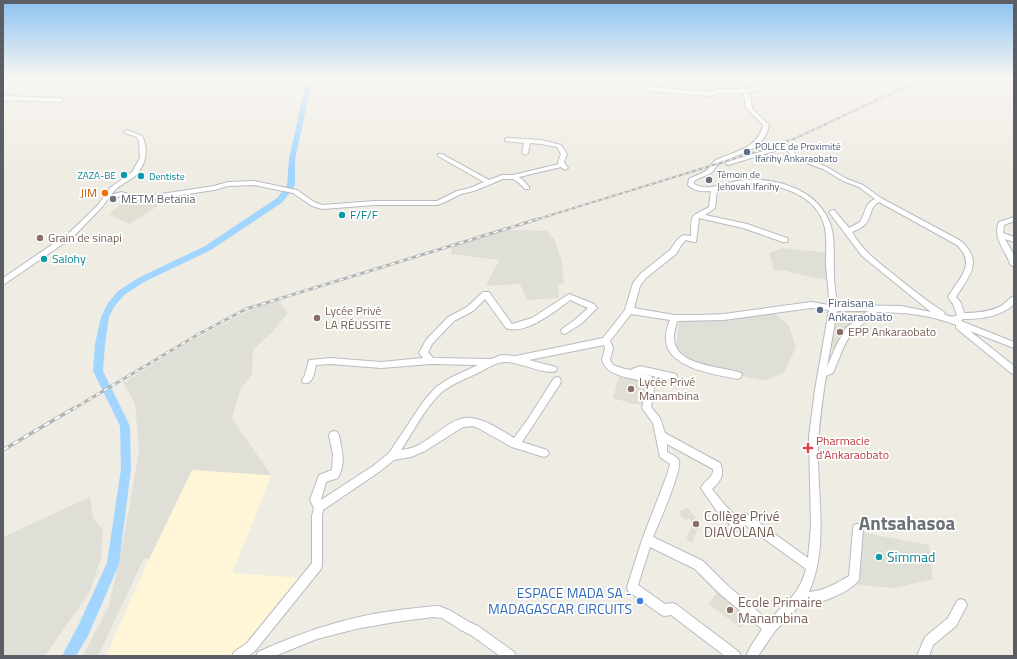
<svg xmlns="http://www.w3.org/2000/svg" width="1017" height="659" font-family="'Titillium Web',sans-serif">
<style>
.commercial{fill:#fff6d7}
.industrial{fill:#dfded7}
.education{fill:#e1ded3}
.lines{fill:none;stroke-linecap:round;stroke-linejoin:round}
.river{fill:#a2d6ff;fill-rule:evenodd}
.minor-casing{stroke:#b8bbc0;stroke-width:2}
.minor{fill:#fff;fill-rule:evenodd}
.rail-far2-casing{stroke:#b4b5b6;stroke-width:2}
.rail-far1-casing{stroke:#b4b5b6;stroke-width:3}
.rail-casing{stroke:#b4b5b6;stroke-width:3.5}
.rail-far2{stroke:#fff;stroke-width:1;stroke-dasharray:3.5;stroke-linecap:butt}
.rail-far1{stroke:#fff;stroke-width:1.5;stroke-dasharray:4.5;stroke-linecap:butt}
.rail{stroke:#fff;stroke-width:2;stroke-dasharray:6;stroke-linecap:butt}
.service-dot{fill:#5c6f8a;stroke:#fff;stroke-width:1.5}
.culture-dot{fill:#0f9aa8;stroke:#fff;stroke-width:1.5}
.worship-dot{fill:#6b7280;stroke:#fff;stroke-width:1.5}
.food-dot{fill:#e8710a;stroke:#fff;stroke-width:1.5}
.education-dot{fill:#8d6e63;stroke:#fff;stroke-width:1.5}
.health-dot{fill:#e0444e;stroke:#fff;stroke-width:1.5}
.shop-dot{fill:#3f7fe0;stroke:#fff;stroke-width:1.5}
.labels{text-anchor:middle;stroke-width:3.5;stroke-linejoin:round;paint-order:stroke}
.far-service-label{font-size:10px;fill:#4e5e75;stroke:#fff;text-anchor:start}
.far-worship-label{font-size:10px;fill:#5b616d;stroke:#fff;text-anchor:start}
.far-culture-label{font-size:10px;fill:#0d838f;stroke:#fff;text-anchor:end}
.food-label{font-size:12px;fill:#c56008;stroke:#fff;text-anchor:end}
.worship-label{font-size:12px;fill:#5b616d;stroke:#fff;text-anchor:start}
.culture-label{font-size:12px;fill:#0d838f;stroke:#fff;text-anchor:start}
.education-label{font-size:12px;fill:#785e54;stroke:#fff;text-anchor:start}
.service-label{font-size:12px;fill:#4e5e75;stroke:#fff;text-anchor:start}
.health-label{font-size:12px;fill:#be3a42;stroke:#fff;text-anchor:start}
.near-education-label{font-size:14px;fill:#785e54;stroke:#fff;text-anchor:start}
.near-culture-label{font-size:14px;fill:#0d838f;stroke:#fff;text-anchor:start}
.near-shop-label{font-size:14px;fill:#366cbe;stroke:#fff;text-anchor:end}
.near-district-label{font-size:19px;font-weight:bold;fill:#6c7177;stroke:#fff}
</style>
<rect width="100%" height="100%" fill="#efece3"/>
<!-- commercial -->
<path class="commercial" d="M 192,470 L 271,475 L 260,505 L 232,573 L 301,578 L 240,652 L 231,656 L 106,656 L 149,559 Z"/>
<!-- industrial -->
<path class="industrial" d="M 505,230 L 547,231 L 555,240 L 561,259 L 564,283 L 558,284 L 559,298 L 527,300 L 520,284 L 486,286 L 499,260 L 451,254 L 452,247 Z
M 783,248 L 829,253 L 829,280 L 791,273 L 789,271 L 774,270 L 769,253 Z
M 279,300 L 288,313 L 272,332 L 253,350 L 252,374 L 240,390 L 232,418 L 271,475 L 192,470 L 149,559 L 144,558 L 98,656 L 83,656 L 109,606 L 124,537 L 139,451 L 135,403 L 123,383 L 183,346 L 208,332 L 263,304 Z
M 769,313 L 775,314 L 789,326 L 796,347 L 784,372 L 766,381 L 709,369 L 681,357 L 676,346 L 679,320 Z
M 90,497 L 93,518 L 103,530 L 101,558 L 90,591 L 45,656 L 3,656 L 3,537 Z
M 860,532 L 929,545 L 933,579 L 894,588 L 858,585 Z"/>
<!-- education -->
<path class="education" d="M 172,194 L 157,205 L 158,206 L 129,224 L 109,214 L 124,202 L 132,204 L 136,199 Z
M 871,310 L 855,323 L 836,351 L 829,348 L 836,311 Z
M 619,375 L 632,377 L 649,383 L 644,404 L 633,404 L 613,398 Z
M 687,507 L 699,521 L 700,525 L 692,543 L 686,540 L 692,523 L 689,518 L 686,520 L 681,516 L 679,512 Z
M 720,588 L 749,615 L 741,628 L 709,604 Z"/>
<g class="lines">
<!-- river -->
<path class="river" d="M 307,77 L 313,77 L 295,159 L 295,185 L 283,202 L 211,250 L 144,282 L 124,295 L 114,307 L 109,317 L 105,344 L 103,371 L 130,426 L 131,469 L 119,564 L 88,636 L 76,656 L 62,656 L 78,626 L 107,563 L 121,469 L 120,426 L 93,371 L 95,344 L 101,317 L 108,303 L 118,291 L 138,278 L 205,246 L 277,198 L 287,185 L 289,159 Z"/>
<defs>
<path id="minor" d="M 3,77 L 6,77 L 6,81 L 3,83 Z
M 733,77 L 738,77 L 746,89 L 793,77 L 801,77 L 748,93 L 750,95 L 752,108 L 769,125 C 764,152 739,152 719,164 C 715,166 715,170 711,173 C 706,176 700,177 694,181 L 694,184 C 708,192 724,183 738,181 C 771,176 815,187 829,221 C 836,237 833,257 834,275 C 834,285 836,295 837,305 L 901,306 L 931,312 L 862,256 L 829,212 L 832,210 L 834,210 L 849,228 L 860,222 C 866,213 864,204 875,199 L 859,187 L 843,181 L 823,169 L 793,158 L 785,148 L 728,165 L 726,164 L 726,162 L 784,145 L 788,145 L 797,156 L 827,167 L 847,179 L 863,185 L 881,198 L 961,241 C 984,262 969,276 956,297 L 961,303 L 964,313 C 977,313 990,312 1001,306 C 1006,303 1009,298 1014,296 L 1014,304 C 1001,317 980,319 963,319 L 961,321 L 1014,342 L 1014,348 L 970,331 L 1014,366 L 1014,374 L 1011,373 L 956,328 L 956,325 C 931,315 904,312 877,312 L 876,314 L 852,332 L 844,346 L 833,373 L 826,376 C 822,402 818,428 818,455 C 818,500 828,549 809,592 C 825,591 836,583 849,576 L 853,529 L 854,525 L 858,524 L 862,525 L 863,529 L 859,579 C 856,588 829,600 819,602 C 813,603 808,602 803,602 L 775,631 L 758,656 L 746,656 L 751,646 L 762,629 L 719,593 L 695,569 L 650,547 L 638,585 L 665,604 L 673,603 L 677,605 L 739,652 L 741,656 L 725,656 L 671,615 L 664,616 L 660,614 L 628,591 L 627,587 L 642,540 L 667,475 L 670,464 L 660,457 L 653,423 L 642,408 L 647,384 L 645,382 C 630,377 607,377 602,360 L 605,348 L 604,345 L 529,360 L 556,367 L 557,369 L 556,371 C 546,375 521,363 508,362 C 498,361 489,367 480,372 C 468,378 453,383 442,392 C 426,406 413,432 401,450 C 409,449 416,447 422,443 C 437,435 453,416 471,418 C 487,420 501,430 514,438 L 528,419 L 554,378 L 557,377 L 560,378 L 561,381 L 560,384 L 522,442 L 547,450 L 549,453 L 547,456 L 544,457 L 512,447 L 478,428 L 473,426 L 463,427 L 425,451 L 411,457 L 394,460 L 379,472 L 323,510 L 322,516 L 322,565 L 321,569 L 255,651 L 248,656 L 232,656 L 234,652 L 247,643 L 312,563 L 312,516 L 314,508 L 310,500 L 319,475 L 332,470 L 333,455 L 329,435 L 331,432 L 334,431 L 337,432 L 339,435 C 342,452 346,462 338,478 L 326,482 L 321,500 L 373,466 L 389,453 L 423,402 L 436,387 L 450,378 L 478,365 L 431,364 L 381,368 L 331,364 L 316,365 C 314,373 313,385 303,383 L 302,380 L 305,375 L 309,360 L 331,358 L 381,362 L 423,358 L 419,353 L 426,340 L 448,317 L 467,307 L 483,292 L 489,292 L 512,324 L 532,318 L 569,294 L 594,304 L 597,308 L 582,323 L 565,334 L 562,333 L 561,331 L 562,329 L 576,319 L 588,308 L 570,300 C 556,311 524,336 506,328 L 485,299 L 473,311 L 454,321 L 432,344 L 428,352 L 433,358 L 491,359 L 501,355 L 516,356 L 603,338 L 625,310 L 633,283 L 640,274 L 670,250 L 677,240 L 683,235 L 691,236 C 692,213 689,218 709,207 L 711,191 C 702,192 694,191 688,185 L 689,179 C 695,175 703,174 708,169 C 711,166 712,163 716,160 C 735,151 758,149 763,125 L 746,108 L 744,95 L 743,93 L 718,93 L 709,96 L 648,91 L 645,89 L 648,87 L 709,92 L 718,89 L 741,89 ZM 756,183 C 784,186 818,196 825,228 C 827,240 826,253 826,265 C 827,278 829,291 829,305 L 811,302 L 724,314 L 701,315 L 674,315 L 634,308 L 640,286 L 646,278 L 676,254 L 682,244 L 686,240 L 694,242 L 696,242 L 699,218 L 743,228 L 783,242 L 787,242 L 788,240 L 787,238 L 747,224 L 705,215 L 715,208 L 717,190 L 735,185 ZM 879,202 L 957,245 C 977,265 959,278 948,297 L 953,304 L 957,315 C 953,318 949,316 945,315 L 944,312 C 928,302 913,290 898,278 C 881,264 863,252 852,232 C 877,223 865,210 879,202 ZM 811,308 L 829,310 L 815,390 L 809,437 L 811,527 L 808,558 L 747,514 L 743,513 L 739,514 L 738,518 L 724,504 L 712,489 C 721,481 725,474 720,463 L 665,433 L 660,418 L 651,407 L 655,383 L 651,376 L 640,373 L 673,381 L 676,380 L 677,377 L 676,374 L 640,366 L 630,370 L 625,369 L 613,365 L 610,360 L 613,348 L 610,341 L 631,314 L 670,320 C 668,326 665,332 666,339 C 666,368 717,375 738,379 L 741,377 L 742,375 L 741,373 C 723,366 677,367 674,340 C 673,333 676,327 677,321 L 724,320 ZM 837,311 L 868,311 L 846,328 L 836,346 L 827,367 ZM 667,444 L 713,469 C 714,478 704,480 701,488 L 716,510 L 735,530 L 739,531 L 743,530 L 745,525 L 806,569 C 799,596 786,601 769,621 L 727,585 L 703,561 L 653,537 C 658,525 682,471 679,461 C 678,457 671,454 667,452 Z
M 3,96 L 60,98 L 63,100 L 60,102 L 3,100 Z
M 127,130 L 142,136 C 149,149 146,164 136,175 C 128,182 117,186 111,195 L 121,192 L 136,196 L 148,196 L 214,186 L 228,182 L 254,181 L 297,190 L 314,202 L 322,205 L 375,201 L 437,201 L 457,191 L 470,188 L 484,182 L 438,156 L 438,154 L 442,154 L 489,180 L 502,175 L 513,175 L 559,164 L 558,162 L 561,154 L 557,147 L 541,144 L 530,143 L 528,153 L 525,155 L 522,153 L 524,143 L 505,141 L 505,139 L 507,138 L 541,140 L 561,145 L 567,154 L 564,162 L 568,168 L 565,170 L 561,167 L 519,177 L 523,180 L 529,187 L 529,189 L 525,189 L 519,183 L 513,179 L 503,179 L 474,191 L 461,194 L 445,202 L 437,205 L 375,205 L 322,209 L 312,206 L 293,193 L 254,185 L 228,186 L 214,190 L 148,200 L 136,200 L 121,196 L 108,199 L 102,207 L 73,237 L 3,285 L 3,278 L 69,233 L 98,205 L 110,188 L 132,172 L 140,158 L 139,142 L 137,137 L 125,133 L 124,132 Z
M 1014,217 L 1014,221 L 1004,225 L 1003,233 L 1014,237 L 1014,242 L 1005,239 L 1014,255 L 1014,267 L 1010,264 C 1006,251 992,237 999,222 Z
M 961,599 L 965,601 L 967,605 L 956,626 L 933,645 L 929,656 L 917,656 L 925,637 L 948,618 L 957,601 Z
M 439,606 L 451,611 L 469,622 L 478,626 L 514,652 L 516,656 L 500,656 L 471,635 L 461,630 L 442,618 L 433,617 L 395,622 L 356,629 L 317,639 L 275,656 L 256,656 L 258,652 C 306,630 356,614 408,609 C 419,608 429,606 439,606 Z"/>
</defs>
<!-- minor casing -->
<use href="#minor" class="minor-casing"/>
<!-- minor -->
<use href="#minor" class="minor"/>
<defs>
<path id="rail-far2" d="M 535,220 L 762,150 L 796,138 L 926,77"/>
<path id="rail-far1" d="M 73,409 L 199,334 L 246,309 L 538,219"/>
<path id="rail" d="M 3,450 L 74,408"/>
</defs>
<!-- rail-far2 casing -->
<use href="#rail-far2" class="rail-far2-casing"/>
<!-- rail-far1 casing -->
<use href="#rail-far1" class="rail-far1-casing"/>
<!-- rail casing -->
<use href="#rail" class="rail-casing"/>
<!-- rail-far2 -->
<use href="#rail-far2" class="rail-far2"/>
<!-- rail-far1 -->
<use href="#rail-far1" class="rail-far1"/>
<!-- rail -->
<use href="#rail" class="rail"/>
</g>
<!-- sky -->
<linearGradient id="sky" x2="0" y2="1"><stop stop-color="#8cc2f1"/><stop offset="0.46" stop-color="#f8f6f2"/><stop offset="1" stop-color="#f8f6f2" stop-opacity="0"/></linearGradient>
<rect width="1017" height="169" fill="url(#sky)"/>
<!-- markers -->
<g class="service-dot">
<circle cx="747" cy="152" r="4"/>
<circle cx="820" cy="310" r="4"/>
</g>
<g class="culture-dot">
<circle cx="124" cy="175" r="4"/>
<circle cx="141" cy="176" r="4"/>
<circle cx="342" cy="215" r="4"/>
<circle cx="44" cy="259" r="4"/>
<circle cx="879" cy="557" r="4"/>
</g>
<g class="worship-dot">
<circle cx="709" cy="180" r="4"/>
<circle cx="113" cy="199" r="4"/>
</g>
<circle class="food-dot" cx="105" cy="193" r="4"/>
<g class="education-dot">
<circle cx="40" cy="238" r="4"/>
<circle cx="317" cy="318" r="4"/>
<circle cx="840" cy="332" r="4"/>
<circle cx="631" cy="389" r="4"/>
<circle cx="696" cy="524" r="4"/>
<circle cx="730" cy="610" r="4"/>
</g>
<path class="health-dot" d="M806 442h4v4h4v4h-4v4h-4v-4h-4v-4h4z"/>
<circle class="shop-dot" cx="640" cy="601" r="4"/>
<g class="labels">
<!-- far-service labels -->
<g class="far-service-label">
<text x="755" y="150">POLICE de Proximité<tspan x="755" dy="12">Ifarihy Ankaraobato</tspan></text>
</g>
<!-- far-worship labels -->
<g class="far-worship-label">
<text x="717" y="178">Témoin de<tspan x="717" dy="12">Jehovah Ifarihy</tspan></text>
</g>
<!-- far-culture labels -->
<g class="far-culture-label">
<text x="116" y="179">ZAZA-BE</text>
<text x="149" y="180" text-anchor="start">Dentiste</text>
</g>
<!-- food labels -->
<g class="food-label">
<text x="97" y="197">JIM</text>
</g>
<!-- worship labels -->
<g class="worship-label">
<text x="121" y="203">METM Betania</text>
</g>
<!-- culture labels -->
<g class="culture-label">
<text x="350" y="219">F/F/F</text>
<text x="52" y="263">Salohy</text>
</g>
<!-- education labels -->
<g class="education-label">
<text x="48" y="242">Grain de sinapi</text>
<text x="325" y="315">Lycée Privé<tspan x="325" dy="14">LA RÉUSSITE</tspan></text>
<text x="848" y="336">EPP Ankaraobato</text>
<text x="639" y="386">Lycée Privé<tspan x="639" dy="14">Manambina</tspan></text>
</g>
<!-- service labels -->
<g class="service-label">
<text x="828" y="307">Firaisana<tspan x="828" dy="14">Ankaraobato</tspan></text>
</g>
<!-- health labels -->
<g class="health-label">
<text x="816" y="445">Pharmacie<tspan x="816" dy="14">d'Ankaraobato</tspan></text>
</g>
<!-- near-education labels -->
<g class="near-education-label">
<text x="704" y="521">Collège Privé<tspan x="704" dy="16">DIAVOLANA</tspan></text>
<text x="738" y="607">Ecole Primaire<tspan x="738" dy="16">Manambina</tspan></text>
</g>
<!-- near-culture labels -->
<g class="near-culture-label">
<text x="887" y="562">Simmad</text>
</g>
<!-- near-shop labels -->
<g class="near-shop-label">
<text x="632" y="598">ESPACE MADA SA -<tspan x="632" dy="16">MADAGASCAR CIRCUITS</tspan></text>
</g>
<!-- near-district labels -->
<g class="near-district-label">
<text x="907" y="530">Antsahasoa</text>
</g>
</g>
<!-- border -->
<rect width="1017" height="659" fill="none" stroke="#5b5f65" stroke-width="8"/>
</svg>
